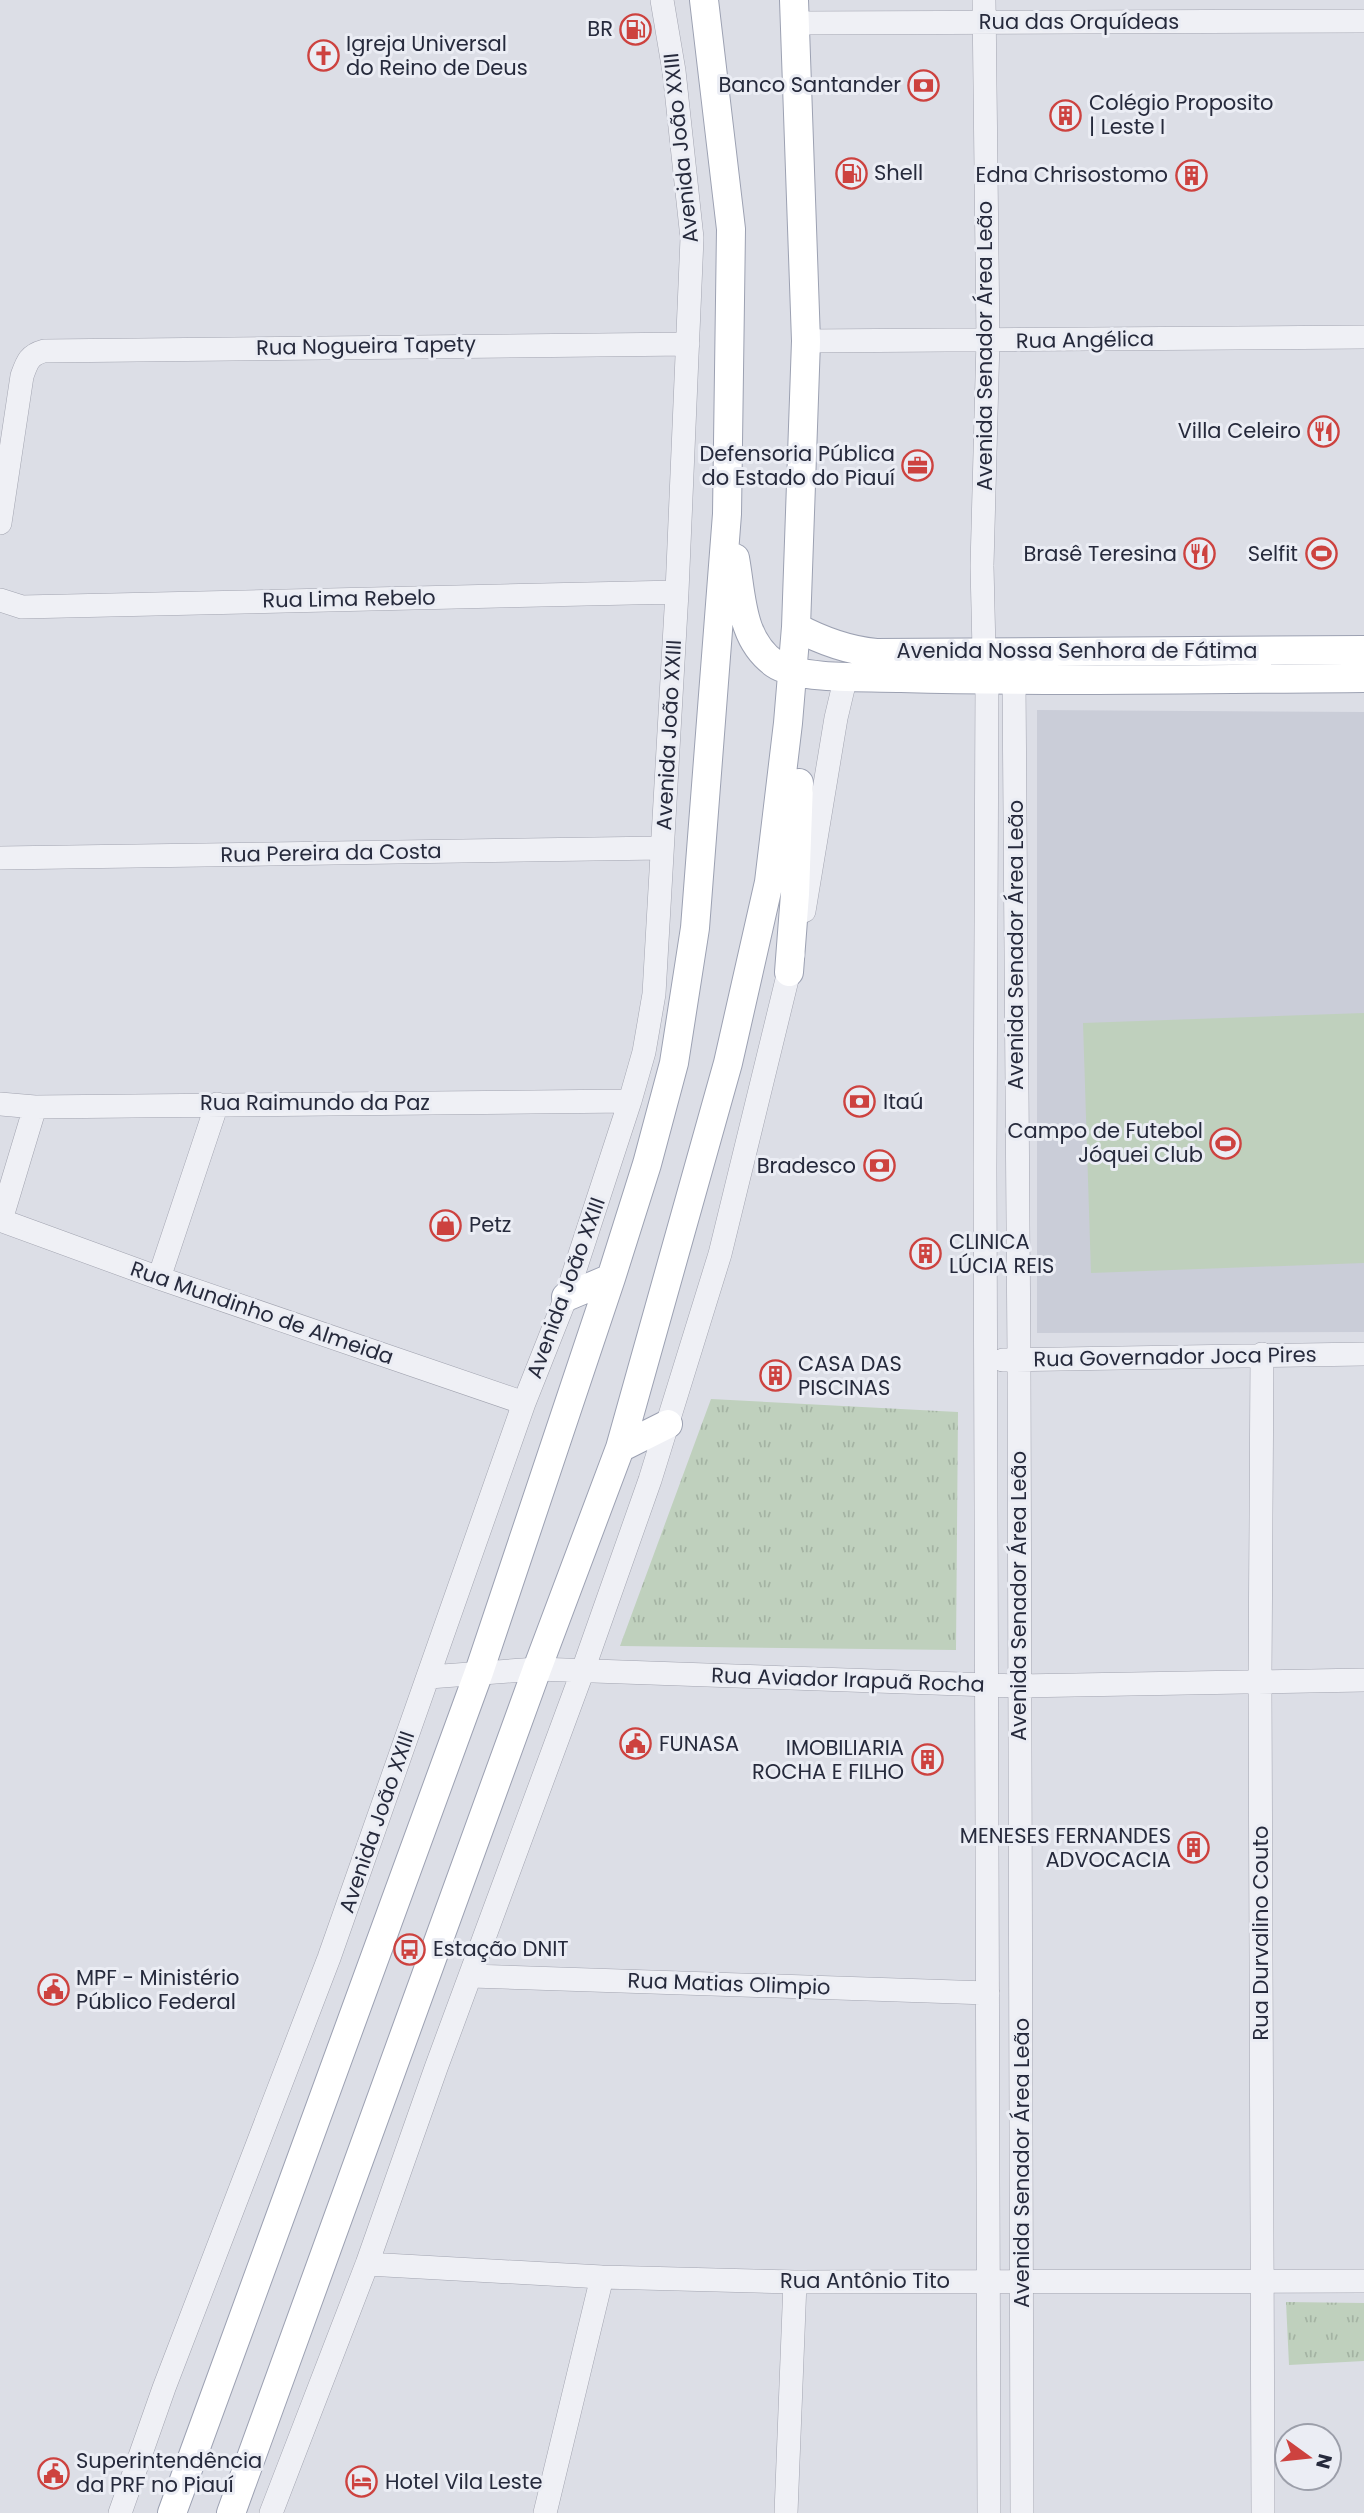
<svg xmlns="http://www.w3.org/2000/svg" width="1364" height="2513" font-family="Poppins,sans-serif">
<style>
.built{fill:#cacdd8}
.grass{fill:url(#grass-tufts)}
.pitch{fill:#bfd0bd}
.lines{fill:none;stroke-linecap:round;stroke-linejoin:round}
.minor-casing{stroke:#a2a4b0;stroke-width:24}
.major-casing{stroke:#9ca1b2;stroke-width:30}
.minor{stroke:#eff0f5;stroke-width:23}
.major{stroke:#fff;stroke-width:28}
.labels{text-anchor:middle;stroke-width:6;stroke-linejoin:round;paint-order:stroke}
.street-label{font-size:21px;fill:#262a3c;stroke:#ebedf4}
.poi-label{font-size:21px;fill:#262a3c;stroke:#ebedf4;text-anchor:start}
</style>
<defs>
<pattern id="grass-tufts" width="24" height="20" patternUnits="userSpaceOnUse" patternTransform="scale(1.75)"><rect width="24" height="20" fill="#bfd0bd"/><path d="M3 7l-1-3M5 7V3M7 7l1-3M15 17l-1-3M17 17v-4M19 17l1-3" fill="none" stroke="#a4b3a3"/></pattern>
</defs>
<rect width="100%" height="100%" fill="#dcdee6"/>
<!-- built -->
<path class="built" d="M 1037,710 L 1364,712 L 1364,1332 L 1037,1333 Z"/>
<!-- grass -->
<path class="grass" d="M 711,1399 L 958,1412 L 956,1650 L 620,1646 Z
M 1286,2302 L 1364,2303 L 1364,2361 L 1289,2365 Z"/>
<!-- pitch -->
<path class="pitch" d="M 1364,1013 L 1364,1263 L 1091,1273 L 1083,1023 Z"/>
<g class="lines">
<defs>
<path id="minor" d="M 795,23 L 1364,21
M 806,341 L 1364,337
M 0,523 L 22,376 C 27,362 29,355 44,351 L 688,344
M 0,600 L 22,607 L 677,592
M 984,651 L 982,566 L 988,340 L 984,0
M 987,680 L 985,1168 L 989,2513
M 1014,680 L 1019,1359 L 1022,2513
M 0,858 L 662,848
M 804,911 L 836,718 L 846,676
M 0,1104 L 35,1107 L 630,1101
M 0,1220 L 159,1278 L 524,1403
M 1,1220 L 35,1107
M 159,1278 L 217,1104
M 1262,1354 L 1260,1680 L 1263,2513
M 1003,1360 L 1364,1354
M 429,1677 L 537,1669 L 1019,1686 L 1364,1680
M 471,1976 L 988,1993
M 367,2264 L 602,2277 L 795,2282 L 1364,2281
M 120,2513 L 164,2388 L 329,1958 L 524,1403 L 566,1297 L 630,1101 L 644,1052 L 654,994 L 677,592 L 692,238 L 674,71 L 662,0
M 271,2513 L 367,2264 L 436,2068 L 583,1670 L 650,1480 L 720,1254 L 793,955
M 545,2513 L 602,2277
M 786,2513 L 795,2282"/>
<path id="major" d="M 735,558 C 742,596 740,639 775,664 C 798,680 871,677 901,678 C 1055,682 1210,679 1364,678
M 796,627 C 822,641 846,650 876,653 L 1364,650
M 789,972 L 795,894 L 799,783
M 566,1297 L 611,1278
M 620,1448 L 668,1424
M 172,2513 L 479,1672 L 611,1278 L 647,1164 L 674,1063 L 695,928 L 727,514 L 731,229 L 704,0
M 231,2513 L 537,1669 L 620,1448 L 728,1063 L 769,882 L 788,723 L 796,627 L 806,341 L 794,0"/>
</defs>
<!-- minor casing -->
<use href="#minor" class="minor-casing"/>
<!-- major casing -->
<use href="#major" class="major-casing"/>
<!-- minor -->
<use href="#minor" class="minor"/>
<!-- major -->
<use href="#major" class="major"/>
</g>
<!-- icons -->
<defs>
<symbol id="fuel-ring" viewBox="-11 -11 22 22"><circle r="9.5" fill="#ebedf4" stroke="#cd423f" stroke-width="1.5"/><path d="M-5.5-6h7V0h2V4h1.3V-2.5L3-4.5l.8-.8L6-3V5H2.5V1h-1V6h-7ZM-4.2-4.7v3.2H.2V-4.7Z" fill="#cd423f"/></symbol>
<symbol id="church-ring" viewBox="-11 -11 22 22"><circle r="9.5" fill="#ebedf4" stroke="#cd423f" stroke-width="1.5"/><path d="M-1.2-6h2.4v3.5h3.3v2.4h-3.3V6h-2.4V-.1h-3.3v-2.4h3.3Z" fill="#cd423f"/></symbol>
<symbol id="bank-ring" viewBox="-11 -11 22 22"><circle r="9.5" fill="#ebedf4" stroke="#cd423f" stroke-width="1.5"/><path d="M-6-4H6V4H-6ZM0-2.3a2.3 2.3 0 1 0 0 4.6a2.3 2.3 0 1 0 0-4.6Z" fill="#cd423f"/></symbol>
<symbol id="building-ring" viewBox="-11 -11 22 22"><circle r="9.5" fill="#ebedf4" stroke="#cd423f" stroke-width="1.5"/><path d="M-4-6H4V6H1V3H-1V6H-4ZM-2.5-4.3h1.7v1.8h-1.7ZM.8-4.3h1.7v1.8H.8ZM-2.5-1h1.7V.8h-1.7ZM.8-1h1.7V.8H.8Z" fill="#cd423f"/></symbol>
<symbol id="restaurant-ring" viewBox="-11 -11 22 22"><circle r="9.5" fill="#ebedf4" stroke="#cd423f" stroke-width="1.5"/><path d="M-5-6h1v4h1v-4h1v4h1v-4h1v5L-1.5 .5V6h-2V.5L-5-1ZM5-6V6H3V1.5H1.5Q1.5-4 5-6Z" fill="#cd423f"/></symbol>
<symbol id="office-ring" viewBox="-11 -11 22 22"><circle r="9.5" fill="#ebedf4" stroke="#cd423f" stroke-width="1.5"/><path d="M-6-3h4V-5.5h4V-3h4V5H-6ZM-1-4.5V-3h2v-1.5ZM-6 0V1H6V0Z" fill="#cd423f"/></symbol>
<symbol id="stadium-ring" viewBox="-11 -11 22 22"><circle r="9.5" fill="#ebedf4" stroke="#cd423f" stroke-width="1.5"/><path d="M0-5a6.5 5 0 1 0 0 10a6.5 5 0 1 0 0-10ZM-3.5-1.8h7v3.6h-7Z" fill="#cd423f"/></symbol>
<symbol id="shop-ring" viewBox="-11 -11 22 22"><circle r="9.5" fill="#ebedf4" stroke="#cd423f" stroke-width="1.5"/><path d="M-5-2.5h2.3a2.7 3.5 0 0 1 5.4 0H5L5.5 6h-11ZM-1.5-2.5h3a1.5 2.3 0 0 0-3 0Z" fill="#cd423f"/></symbol>
<symbol id="civic-ring" viewBox="-11 -11 22 22"><circle r="9.5" fill="#ebedf4" stroke="#cd423f" stroke-width="1.5"/><path d="M-.6-6.5H3V-4.5H.6V-3L4-1V1h2V6H-6V1h2V-1L-.6-3ZM-1.2 2.5V6h2.4V2.5Z" fill="#cd423f"/></symbol>
<symbol id="bus-ring" viewBox="-11 -11 22 22"><circle r="9.5" fill="#ebedf4" stroke="#cd423f" stroke-width="1.5"/><path d="M-5-6H5V4H4V6H2V4H-2V6H-4V4H-5ZM-3.5-4V0h7V-4ZM-3.5 1.2v1.5H-2V1.2ZM2 1.2v1.5H3.5V1.2Z" fill="#cd423f"/></symbol>
<symbol id="hotel-ring" viewBox="-11 -11 22 22"><circle r="9.5" fill="#ebedf4" stroke="#cd423f" stroke-width="1.5"/><path d="M-6-4.5h1.5V1H6V5H4.5V3h-9V5H-6ZM-4 0a1.8 1.8 0 1 1 3.6 0ZM.5 0V-2.5h3Q6-2.5 6 0Z" fill="#cd423f"/></symbol>
</defs>
<g fill-rule="evenodd">
<use href="#fuel-ring" x="618" y="12" width="35" height="35"/>
<use href="#church-ring" x="306" y="38" width="35" height="35"/>
<use href="#bank-ring" x="906" y="68" width="35" height="35"/>
<use href="#building-ring" x="1048" y="98" width="35" height="35"/>
<use href="#fuel-ring" x="834" y="156" width="35" height="35"/>
<use href="#building-ring" x="1174" y="158" width="35" height="35"/>
<use href="#restaurant-ring" x="1306" y="414" width="35" height="35"/>
<use href="#office-ring" x="900" y="448" width="35" height="35"/>
<use href="#restaurant-ring" x="1182" y="536" width="35" height="35"/>
<use href="#stadium-ring" x="1304" y="536" width="35" height="35"/>
<use href="#bank-ring" x="842" y="1084" width="35" height="35"/>
<use href="#stadium-ring" x="1208" y="1126" width="35" height="35"/>
<use href="#bank-ring" x="862" y="1148" width="35" height="35"/>
<use href="#shop-ring" x="428" y="1208" width="35" height="35"/>
<use href="#building-ring" x="908" y="1236" width="35" height="35"/>
<use href="#building-ring" x="758" y="1358" width="35" height="35"/>
<use href="#civic-ring" x="618" y="1726" width="35" height="35"/>
<use href="#building-ring" x="910" y="1742" width="35" height="35"/>
<use href="#building-ring" x="1176" y="1830" width="35" height="35"/>
<use href="#bus-ring" x="392" y="1932" width="35" height="35"/>
<use href="#civic-ring" x="36" y="1972" width="35" height="35"/>
<use href="#civic-ring" x="36" y="2456" width="35" height="35"/>
<use href="#hotel-ring" x="344" y="2464" width="35" height="35"/>
</g>
<g class="labels">
<!-- street labels -->
<g class="street-label">
<text x="1079" y="29">Rua das Orquídeas</text>
<text transform="translate(681 148) rotate(-96)" y="7">Avenida João XXIII</text>
<text transform="translate(1085 340) rotate(-1)" y="7">Rua Angélica</text>
<text transform="translate(366 346) rotate(-1)" y="7">Rua Nogueira Tapety</text>
<text transform="translate(985 346) rotate(-90)" y="7">Avenida Senador Área Leão</text>
<text transform="translate(349 599) rotate(-1)" y="7">Rua Lima Rebelo</text>
<text x="1077" y="658">Avenida Nossa Senhora de Fátima</text>
<text transform="translate(669 735) rotate(-87)" y="7">Avenida João XXIII</text>
<text transform="translate(331 853) rotate(-1)" y="7">Rua Pereira da Costa</text>
<text transform="translate(1016 945) rotate(-90)" y="7">Avenida Senador Área Leão</text>
<text x="315" y="1110">Rua Raimundo da Paz</text>
<text transform="translate(566 1288) rotate(-70)" y="7">Avenida João XXIII</text>
<text transform="translate(262 1313) rotate(19)" y="7">Rua Mundinho de Almeida</text>
<text transform="translate(1175 1357) rotate(-1)" y="7">Rua Governador Joca Pires</text>
<text transform="translate(1019 1596) rotate(-90)" y="7">Avenida Senador Área Leão</text>
<text transform="translate(848 1680) rotate(2)" y="7">Rua Aviador Irapuã Rocha</text>
<text transform="translate(377 1822) rotate(-71)" y="7">Avenida João XXIII</text>
<text transform="translate(1261 1933) rotate(-90)" y="7">Rua Durvalino Couto</text>
<text transform="translate(729 1984) rotate(2)" y="7">Rua Matias Olimpio</text>
<text transform="translate(1022 2163) rotate(-90)" y="7">Avenida Senador Área Leão</text>
<text x="865" y="2288">Rua Antônio Tito</text>
</g>
<!-- poi labels -->
<g class="poi-label">
<text x="613" y="36" text-anchor="end">BR</text>
<text x="346" y="51">Igreja Universal<tspan x="346" dy="24">do Reino de Deus</tspan></text>
<text x="901" y="92" text-anchor="end">Banco Santander</text>
<text x="1089" y="110">Colégio Proposito<tspan x="1089" dy="24">| Leste I</tspan></text>
<text x="874" y="180">Shell</text>
<text x="1168" y="182" text-anchor="end">Edna Chrisostomo</text>
<text x="1301" y="438" text-anchor="end">Villa Celeiro</text>
<text x="895" y="461" text-anchor="end">Defensoria Pública<tspan x="895" dy="24">do Estado do Piauí</tspan></text>
<text x="1177" y="561" text-anchor="end">Brasê Teresina</text>
<text x="1298" y="561" text-anchor="end">Selfit</text>
<text x="883" y="1109">Itaú</text>
<text x="1203" y="1138" text-anchor="end">Campo de Futebol<tspan x="1203" dy="24">Jóquei Club</tspan></text>
<text x="856" y="1173" text-anchor="end">Bradesco</text>
<text x="469" y="1232">Petz</text>
<text x="949" y="1249">CLINICA<tspan x="949" dy="24">LÚCIA REIS</tspan></text>
<text x="798" y="1371">CASA DAS<tspan x="798" dy="24">PISCINAS</tspan></text>
<text x="659" y="1751">FUNASA</text>
<text x="904" y="1755" text-anchor="end">IMOBILIARIA<tspan x="904" dy="24">ROCHA E FILHO</tspan></text>
<text x="1171" y="1843" text-anchor="end">MENESES FERNANDES<tspan x="1171" dy="24">ADVOCACIA</tspan></text>
<text x="433" y="1956">Estação DNIT</text>
<text x="76" y="1985">MPF - Ministério<tspan x="76" dy="24">Público Federal</tspan></text>
<text x="76" y="2468">Superintendência<tspan x="76" dy="24">da PRF no Piauí</tspan></text>
<text x="385" y="2489">Hotel Vila Leste</text>
</g>
</g>
<!-- north arrow -->
<g transform="translate(1308 2457) rotate(105)"><circle r="33" fill="#ebedf4" stroke="#9c9faa" stroke-width="2"/>
<path d="M0-5L12 26L0 18L-12 26Z" fill="#cd423f"/>
<text y="-10" font-size="19" font-weight="bold" text-anchor="middle" fill="#262a3c">N</text>
</g>
</svg>
